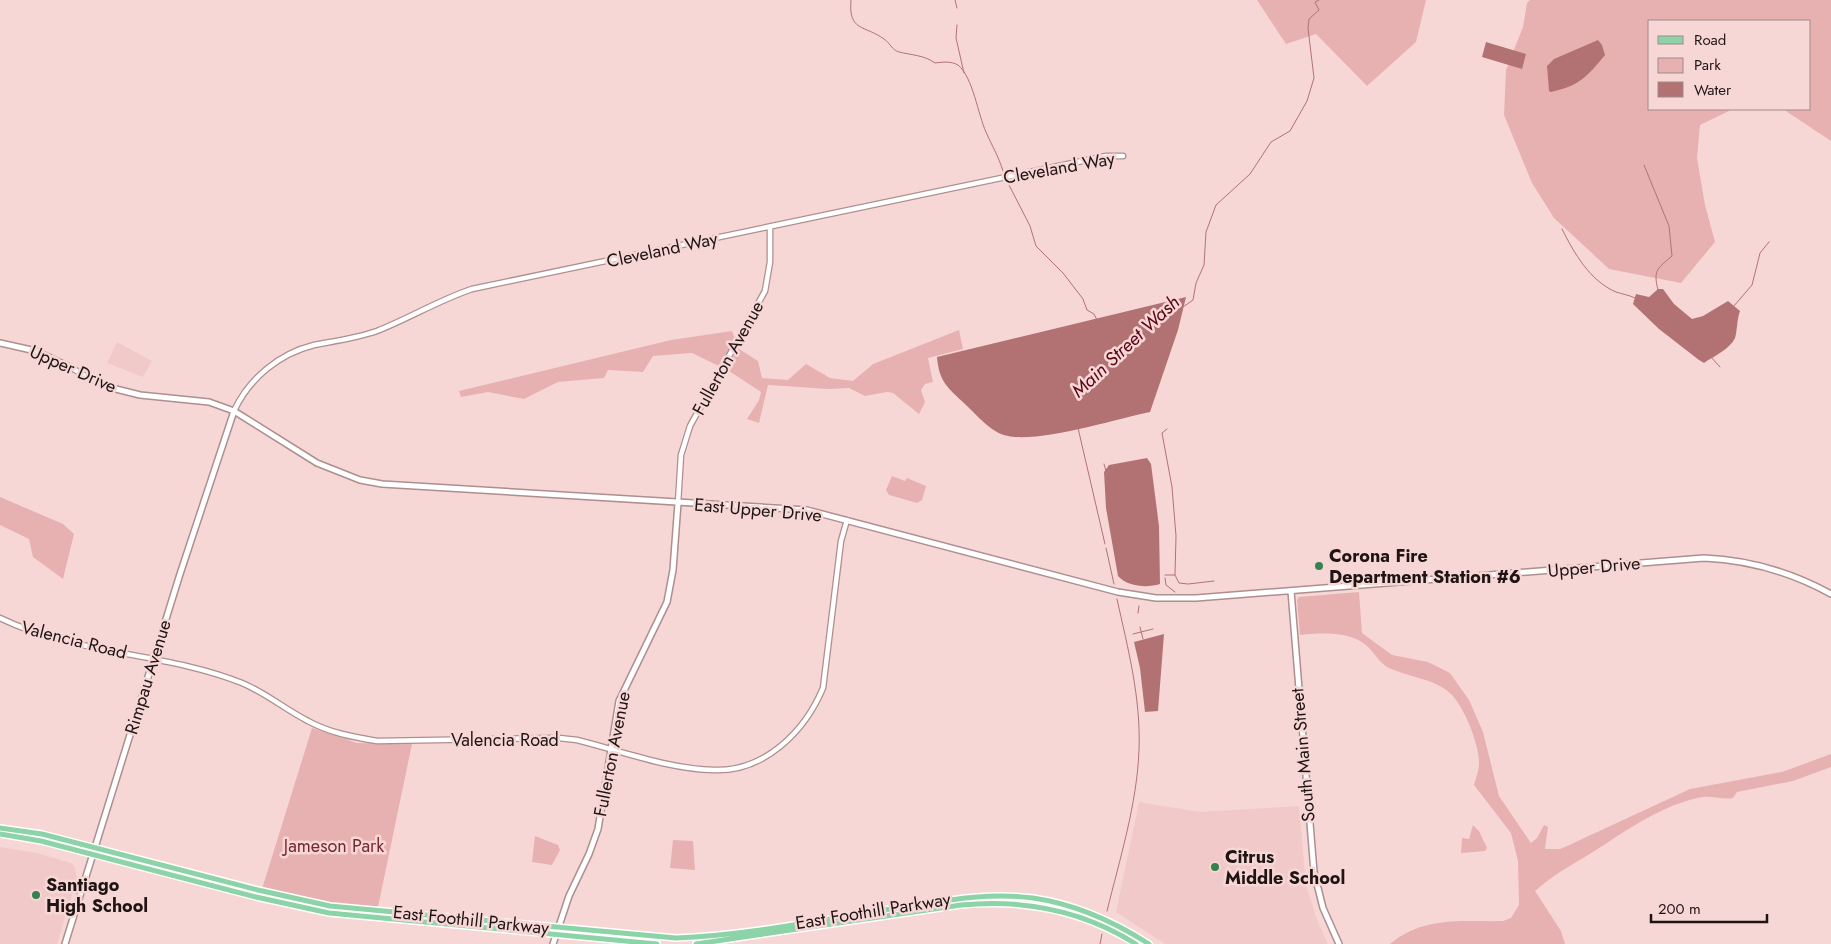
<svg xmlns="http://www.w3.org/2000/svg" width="1831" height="944" font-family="Jost,sans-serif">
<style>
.built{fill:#f2c9c9}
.green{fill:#e8b1b1}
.water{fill:#b27273}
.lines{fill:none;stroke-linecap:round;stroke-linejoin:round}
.stream{stroke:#b27273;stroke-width:1}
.tertiary-casing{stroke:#ac8f8e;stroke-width:7}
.secondary-casing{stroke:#ac8f8e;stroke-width:8}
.primary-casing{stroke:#fff;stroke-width:8}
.tertiary{stroke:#fff;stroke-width:4.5}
.secondary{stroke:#fff;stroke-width:5}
.primary{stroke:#8cd3a7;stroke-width:5}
.poi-dot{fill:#358250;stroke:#f7d7d6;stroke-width:2}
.labels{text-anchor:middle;stroke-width:5;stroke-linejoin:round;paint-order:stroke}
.street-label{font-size:18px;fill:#1f1414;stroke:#f7d7d6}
.poi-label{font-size:18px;font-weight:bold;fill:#1f1414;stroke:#f7d7d6;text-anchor:start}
.park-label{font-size:18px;fill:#76272e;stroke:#f7d7d6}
.water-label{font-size:19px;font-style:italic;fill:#560514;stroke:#f7d7d6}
</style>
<rect width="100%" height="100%" fill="#f7d7d6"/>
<!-- built -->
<path class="built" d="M 117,342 L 152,361 L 143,377 L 107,363 Z
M 1139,802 L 1200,812 L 1299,806 L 1306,884 L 1316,917 L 1328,944 L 1165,944 L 1116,912 Z
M 0,847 L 37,853 L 71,863 L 75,867 L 77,879 L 57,944 L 0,944 Z"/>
<!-- green -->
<path class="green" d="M 1257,0 L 1426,0 L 1416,42 L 1367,86 L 1316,34 L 1286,44 Z
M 1530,0 L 1831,0 L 1831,141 L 1783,109 L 1810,109 L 1810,21 L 1650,21 L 1650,109 L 1733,109 L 1700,125 L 1697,158 L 1705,205 L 1715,242 L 1681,283 L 1609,269 L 1554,218 L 1532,183 L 1504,115 L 1506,70 L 1523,27 L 1527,3 Z
M 959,330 L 963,349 L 928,358 L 933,382 L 925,384 L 921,390 L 925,402 L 919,414 L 893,393 L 887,392 L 865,396 L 849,388 L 829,389 L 768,385 L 759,423 L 747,419 L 759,400 L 761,392 L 729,371 L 692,353 L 653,356 L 643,372 L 608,370 L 604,378 L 558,382 L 524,399 L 488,392 L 461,397 L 459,391 L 671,340 L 732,331 L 739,349 L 758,361 L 762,378 L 788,380 L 806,364 L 830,378 L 853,381 L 873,364 Z
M 892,476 L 905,481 L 907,478 L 926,486 L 922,500 L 917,503 L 889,495 L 886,490 Z
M 0,497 L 63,524 L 74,534 L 63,579 L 33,557 L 29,539 L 0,525 Z
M 1359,592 L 1362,633 L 1392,655 L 1428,662 L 1450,673 L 1469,700 L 1483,732 L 1499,796 L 1531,843 L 1537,838 L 1544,825 L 1548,827 L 1545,849 L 1560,849 L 1567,846 L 1690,789 L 1782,772 L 1831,754 L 1831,767 L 1793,781 L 1737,792 L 1733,798 C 1722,800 1713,796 1703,797 C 1662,804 1626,831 1593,852 C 1573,864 1553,875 1535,891 L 1561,931 L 1565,944 L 1390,944 C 1424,916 1461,922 1503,921 L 1511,918 L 1519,905 L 1518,861 L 1511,833 L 1474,785 C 1476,778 1479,770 1479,763 C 1479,744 1464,706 1450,693 C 1433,678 1407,677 1387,667 C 1379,662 1373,651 1366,645 C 1348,631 1321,633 1300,635 L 1297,600 L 1299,597 Z
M 312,728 L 357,743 L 412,744 L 378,907 L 319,902 L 262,889 Z
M 1473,825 L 1479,831 L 1487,848 L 1485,851 L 1461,853 L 1462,838 L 1469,839 Z
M 535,836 L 558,845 L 560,850 L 552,865 L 532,862 Z
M 673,840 L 693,841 L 695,870 L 670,868 Z"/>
<!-- water -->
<path class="water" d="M 1598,40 L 1602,45 L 1605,55 C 1587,77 1579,86 1551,92 L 1549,91 L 1547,66 L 1554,59 Z
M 1486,42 L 1526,54 L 1522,69 L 1482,57 Z
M 1658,289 L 1663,289 L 1674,304 L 1692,319 L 1703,316 L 1728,301 L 1740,311 C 1737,318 1737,333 1735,338 C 1730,349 1714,356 1704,363 L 1699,360 L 1659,329 L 1633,304 L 1636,294 L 1649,297 Z
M 1186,297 L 1178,330 L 1150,412 C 1117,419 1038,443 1008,436 C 991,433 977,415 965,404 C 948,388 939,382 937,357 Z
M 1147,458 L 1151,464 L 1159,526 L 1160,584 C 1147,588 1128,587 1118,576 L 1106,508 L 1104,472 L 1109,465 Z
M 1164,634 L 1158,711 L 1145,712 L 1140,668 L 1134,642 Z"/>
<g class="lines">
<!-- stream -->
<path class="stream" d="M 851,0 C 848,32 865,25 884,39 C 890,43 892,50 899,52 C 911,55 924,55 935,63 C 943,62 951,61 958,65 C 973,77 978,115 986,132 C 992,146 998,155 1003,171
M 955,0 L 957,8
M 957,25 L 956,38 L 964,73
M 1644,165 L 1669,226 L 1672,256 C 1657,269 1653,270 1658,290
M 1009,185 L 1030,226 L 1036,246 L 1063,273 L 1083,299 L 1087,310 L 1094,314 L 1097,320
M 1562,229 C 1574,253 1590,281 1616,292 C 1622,294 1629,295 1635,298
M 1183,307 L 1193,300 L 1196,283 L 1204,265 L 1206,232 L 1216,205 L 1250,174 L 1271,142 L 1290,131 L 1307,101 L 1314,78 L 1308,28 L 1309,19 L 1319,10 L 1315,2 L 1319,0
M 1733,307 L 1752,285 L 1760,253 L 1769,242
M 1711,357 L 1720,367
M 1078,428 L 1105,544
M 1167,429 L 1162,433 L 1172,487 L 1176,536 L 1175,575
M 1104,464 L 1106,471
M 1106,548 L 1114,584
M 1165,575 L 1175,575 L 1179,583 L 1188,584 L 1214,581
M 1165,578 L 1166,585 L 1175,592
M 1138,613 L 1139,606
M 1140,627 L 1143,639
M 1133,634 L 1153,629
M 1107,911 C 1120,858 1137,804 1139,750 C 1141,698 1128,649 1117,599
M 1100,944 L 1102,934"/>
<defs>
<path id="tertiary" d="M 72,368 L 85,376
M 234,411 C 249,379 278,354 314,345 C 335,341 357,338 377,331 C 410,318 439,300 472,289 L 1106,156 L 1123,156
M 678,503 L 681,455 L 690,426 L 765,291 L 770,262 L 770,228
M 0,618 C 76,655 164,652 242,683 C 266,693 286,710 308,721 C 330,733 353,737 377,741 L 559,738 L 577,740 C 621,751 668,769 714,770 C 765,772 805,731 823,688 L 841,541 L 847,520"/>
<path id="secondary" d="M 0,343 L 36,351 L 72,368
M 85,376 L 112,388 L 140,395 L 209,402 L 234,411 L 317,463 L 360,480 L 382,484 L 807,510 L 1118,592 L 1156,598 L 1196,598 L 1704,558 C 1750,560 1791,572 1831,594
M 1291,591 L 1314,872 L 1323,908 L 1339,944
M 65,944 L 180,574 L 234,411
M 553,944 L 569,896 L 589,854 L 598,829 L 619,701 L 667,602 L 673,570 L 678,503"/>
<path id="primary" d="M 0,828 L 42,834 L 258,890 L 330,906 L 676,938 C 750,935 824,919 897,908 C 943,901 987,892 1033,898 C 1075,904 1113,921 1149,944
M 0,834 L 41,841 L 256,897 L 329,913 L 657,944
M 696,944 L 961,905 C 1024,899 1082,910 1136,944"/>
</defs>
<!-- tertiary casing -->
<use href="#tertiary" class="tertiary-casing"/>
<!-- secondary casing -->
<use href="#secondary" class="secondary-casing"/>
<!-- primary casing -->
<use href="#primary" class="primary-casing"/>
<!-- tertiary -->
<use href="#tertiary" class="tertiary"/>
<!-- secondary -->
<use href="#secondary" class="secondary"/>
<!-- primary -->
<use href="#primary" class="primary"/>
</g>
<!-- markers -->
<g class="poi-dot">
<circle cx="1319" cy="566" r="5"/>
<circle cx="1215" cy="867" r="5"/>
<circle cx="36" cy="895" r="5"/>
</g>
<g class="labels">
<!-- street labels -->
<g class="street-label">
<text transform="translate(1059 168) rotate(-10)" y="6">Cleveland Way</text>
<text transform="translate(662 250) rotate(-12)" y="6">Cleveland Way</text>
<text transform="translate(728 358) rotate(-61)" y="6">Fullerton Avenue</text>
<text transform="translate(73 369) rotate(24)" y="6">Upper Drive</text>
<text transform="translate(758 510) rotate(5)" y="6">East Upper Drive</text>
<text transform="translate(1594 567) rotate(-5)" y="6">Upper Drive</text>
<text transform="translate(74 640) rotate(14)" y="6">Valencia Road</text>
<text transform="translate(148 677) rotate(-73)" y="6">Rimpau Avenue</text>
<text x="505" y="746">Valencia Road</text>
<text transform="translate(612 754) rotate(-79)" y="6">Fullerton Avenue</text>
<text transform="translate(1303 755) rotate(-95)" y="6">South Main Street</text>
<text transform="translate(873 911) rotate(-9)" y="6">East Foothill Parkway</text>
<text transform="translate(471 920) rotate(6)" y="6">East Foothill Parkway</text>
</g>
<!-- poi labels -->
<g class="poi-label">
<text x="1329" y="562">Corona Fire<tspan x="1329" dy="21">Department Station #6</tspan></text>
<text x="1225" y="863">Citrus<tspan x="1225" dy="21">Middle School</tspan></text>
<text x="46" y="891">Santiago<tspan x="46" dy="21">High School</tspan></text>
</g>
<!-- park labels -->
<g class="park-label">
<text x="334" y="852">Jameson Park</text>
</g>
<!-- water labels -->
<g class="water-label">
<text transform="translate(1125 346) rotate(-43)" y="7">Main Street Wash</text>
</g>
</g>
<!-- legend -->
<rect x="1648" y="20" width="162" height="90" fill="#f7d7d6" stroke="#a18988"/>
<rect x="1658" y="36" width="25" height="8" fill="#8cd3a7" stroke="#a18988"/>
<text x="1694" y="45" font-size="15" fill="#1f1414">Road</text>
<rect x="1658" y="58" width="25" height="15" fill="#e8b1b1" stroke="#a18988"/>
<text x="1694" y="70" font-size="15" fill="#1f1414">Park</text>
<rect x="1658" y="82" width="25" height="15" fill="#b27273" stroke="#a18988"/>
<text x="1694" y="95" font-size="15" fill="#1f1414">Water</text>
<!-- scale -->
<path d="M1651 914v8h116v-8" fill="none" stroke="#1f1414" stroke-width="2.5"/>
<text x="1658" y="914" font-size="15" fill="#1f1414" stroke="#f7d7d6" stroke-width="4" paint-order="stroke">200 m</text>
</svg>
